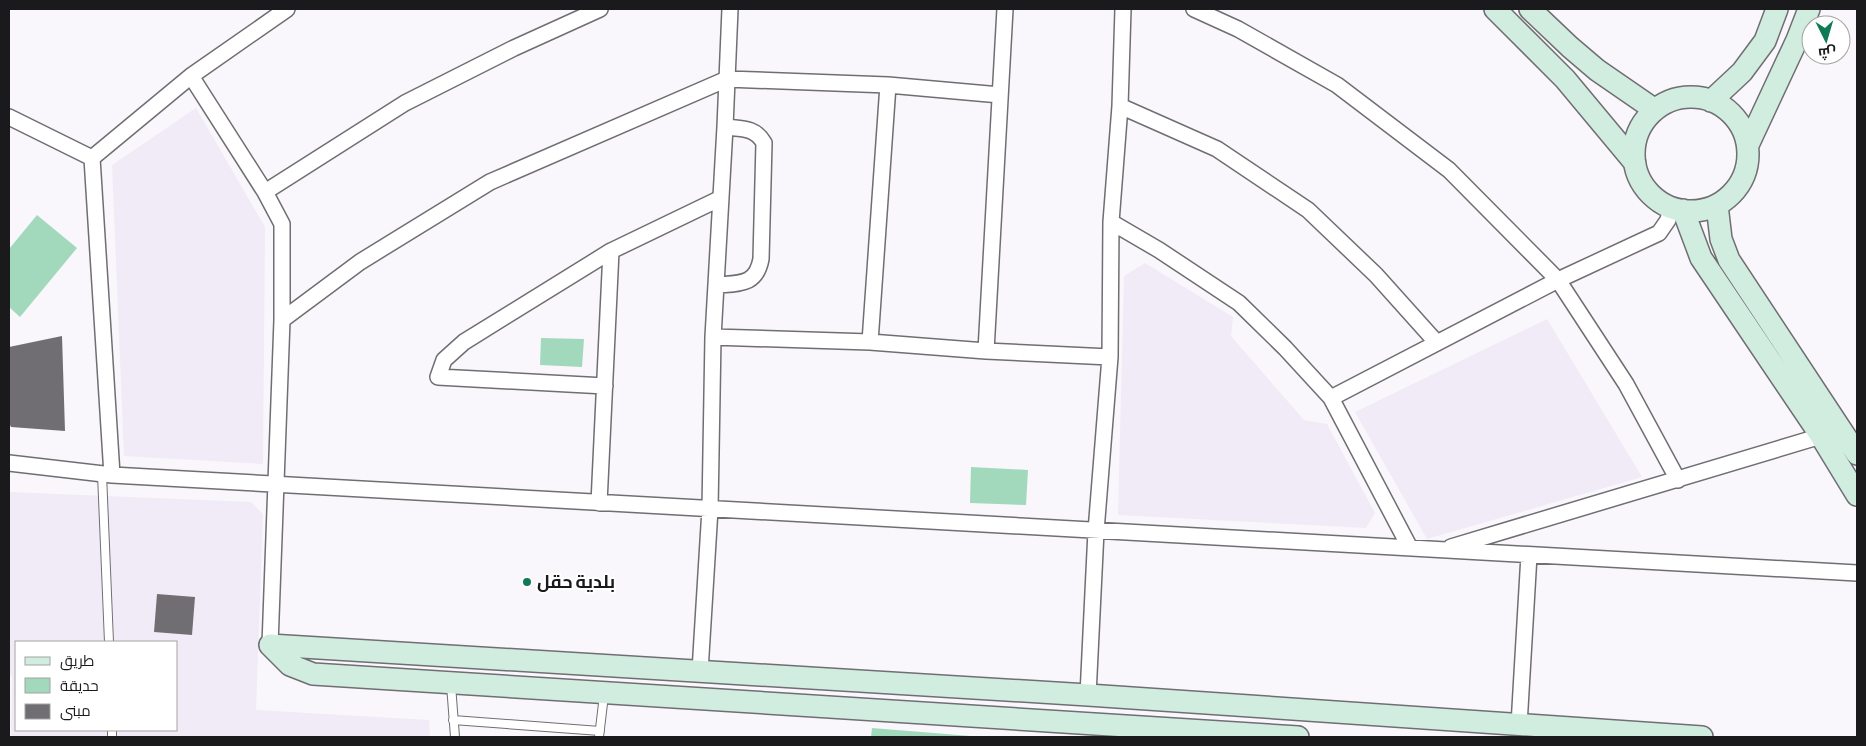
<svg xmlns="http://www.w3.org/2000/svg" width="1866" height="746" font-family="'Sofia Sans Condensed',Cairo,sans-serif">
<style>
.built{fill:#f0ebf6;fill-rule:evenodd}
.green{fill:#a2d9bd}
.building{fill:#706e72}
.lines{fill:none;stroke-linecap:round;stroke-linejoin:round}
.lane-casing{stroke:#706e72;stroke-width:10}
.street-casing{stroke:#706e72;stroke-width:18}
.secondary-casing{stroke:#706e72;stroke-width:24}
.lane{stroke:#fff;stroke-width:8}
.street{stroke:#fff;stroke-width:15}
.secondary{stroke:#d1ede0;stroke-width:21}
.poi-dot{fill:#0f7a54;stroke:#fff;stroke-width:2}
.labels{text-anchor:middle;stroke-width:4;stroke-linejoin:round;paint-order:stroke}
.poi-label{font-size:18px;font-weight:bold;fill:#1a191b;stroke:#fff;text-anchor:start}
</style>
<rect width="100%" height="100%" fill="#f9f7fb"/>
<!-- built -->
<path class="built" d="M 196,108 L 265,227 L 263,464 L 124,456 L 112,165 Z
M 1145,263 L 1233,317 L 1231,336 L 1304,420 L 1327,424 L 1375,513 L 1366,528 L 1118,515 L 1124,276 Z
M 1547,319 L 1642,477 L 1427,539 L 1355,412 Z
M 9,492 L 251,502 L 263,514 L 256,710 L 429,720 L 430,737 L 11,737 L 12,676 L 9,674 ZM 16,642 L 176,642 L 176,730 L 16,730 Z"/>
<!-- green -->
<path class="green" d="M 37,215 L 77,248 L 20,317 L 9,307 L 9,249 Z
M 541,338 L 584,339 L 582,367 L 540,365 Z
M 971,467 L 1028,470 L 1026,505 L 970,503 Z
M 872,728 L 983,737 L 871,737 Z"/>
<!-- building -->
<path class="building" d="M 62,336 L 65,431 L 11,427 L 9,423 L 9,347 Z
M 157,594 L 195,597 L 192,635 L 154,632 Z"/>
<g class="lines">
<defs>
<path id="lane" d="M 102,474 L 109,642
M 451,685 L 455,737
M 453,720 L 600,731
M 112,730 L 112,737
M 599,737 L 604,695"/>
<path id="street" d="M 1194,9 L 1238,29 L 1337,85 L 1449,170 L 1558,280 L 1626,384 L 1678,480
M 191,76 L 265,192 L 282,224 L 282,320 L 270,645
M 1120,106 L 1217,149 L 1308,210 L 1376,275 L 1437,343
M 9,117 L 92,158 L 112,475
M 92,158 L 191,76 L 287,9
M 265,192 L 405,103 L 514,48 L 600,9
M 1111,222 L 1159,250 L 1239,303 L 1285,348 L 1331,398 L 1410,548
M 716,285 C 739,283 756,286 761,259 L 764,143 C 755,127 742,129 725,127
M 282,320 L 360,262 L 490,182 L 727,79 L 888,85
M 713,337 L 870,342 L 986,351 L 1110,357
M 870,342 L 888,85 L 1000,95
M 986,351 L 1005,9
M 605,386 L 438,377 L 444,360 L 464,342 L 611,251 L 721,198
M 1331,398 L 1558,280 L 1659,233 L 1668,220 L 1671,207
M 9,463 L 112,475 L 1857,573
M 599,503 L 611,251
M 1451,547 L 1821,436
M 700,671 L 710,509 L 713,337 L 725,127 L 730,9
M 1088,695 L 1096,531 L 1110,357 L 1111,222 L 1120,106 L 1123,9
M 1519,725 L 1529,555"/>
<path id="secondary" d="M 1495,9 L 1565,79 L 1635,163
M 1530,9 L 1570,47 L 1597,70 L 1655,110
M1634 154a57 57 0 1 1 114 0a57 57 0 1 1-114 0Z
M 1711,101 L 1742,72 L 1765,41 L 1777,9
M 1748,145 L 1797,40 L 1809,9
M 1717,205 L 1721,239 L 1729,260 L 1857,454
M 1683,210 L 1701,258 L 1821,436 L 1857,495
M 270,645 L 1088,695 L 1702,737
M 270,645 L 290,665 L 313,674 L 1298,737"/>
</defs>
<!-- lane casing -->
<use href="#lane" class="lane-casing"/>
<!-- street casing -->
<use href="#street" class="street-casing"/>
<!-- secondary casing -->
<use href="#secondary" class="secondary-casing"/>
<!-- lane -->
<use href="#lane" class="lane"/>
<!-- street -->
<use href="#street" class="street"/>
<!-- secondary -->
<use href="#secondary" class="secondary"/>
</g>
<!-- markers -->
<circle class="poi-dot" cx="527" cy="582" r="5"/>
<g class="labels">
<!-- poi labels -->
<g class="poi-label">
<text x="537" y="588">بلدية حقل</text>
</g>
</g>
<!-- border -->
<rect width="1866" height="746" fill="none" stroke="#1a191b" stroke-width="20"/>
<!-- legend -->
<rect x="15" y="641" width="162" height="90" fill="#ffffff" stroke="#a3a3a4"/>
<rect x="25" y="657" width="25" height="8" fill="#d1ede0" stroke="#a3a3a4"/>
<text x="60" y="666" font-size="15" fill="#1a191b">طريق</text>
<rect x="25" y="678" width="25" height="15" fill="#a2d9bd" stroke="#a3a3a4"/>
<text x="60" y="691" font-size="15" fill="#1a191b">حديقة</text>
<rect x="25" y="704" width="25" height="15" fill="#706e72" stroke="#a3a3a4"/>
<text x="60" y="716" font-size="15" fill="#1a191b">مبنى</text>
<!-- north arrow -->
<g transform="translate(1826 40) rotate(175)"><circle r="24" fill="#ffffff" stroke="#a3a3a4"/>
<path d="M0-4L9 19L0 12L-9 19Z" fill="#0f7a54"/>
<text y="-8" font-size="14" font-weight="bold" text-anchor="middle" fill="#1a191b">ش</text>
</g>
</svg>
